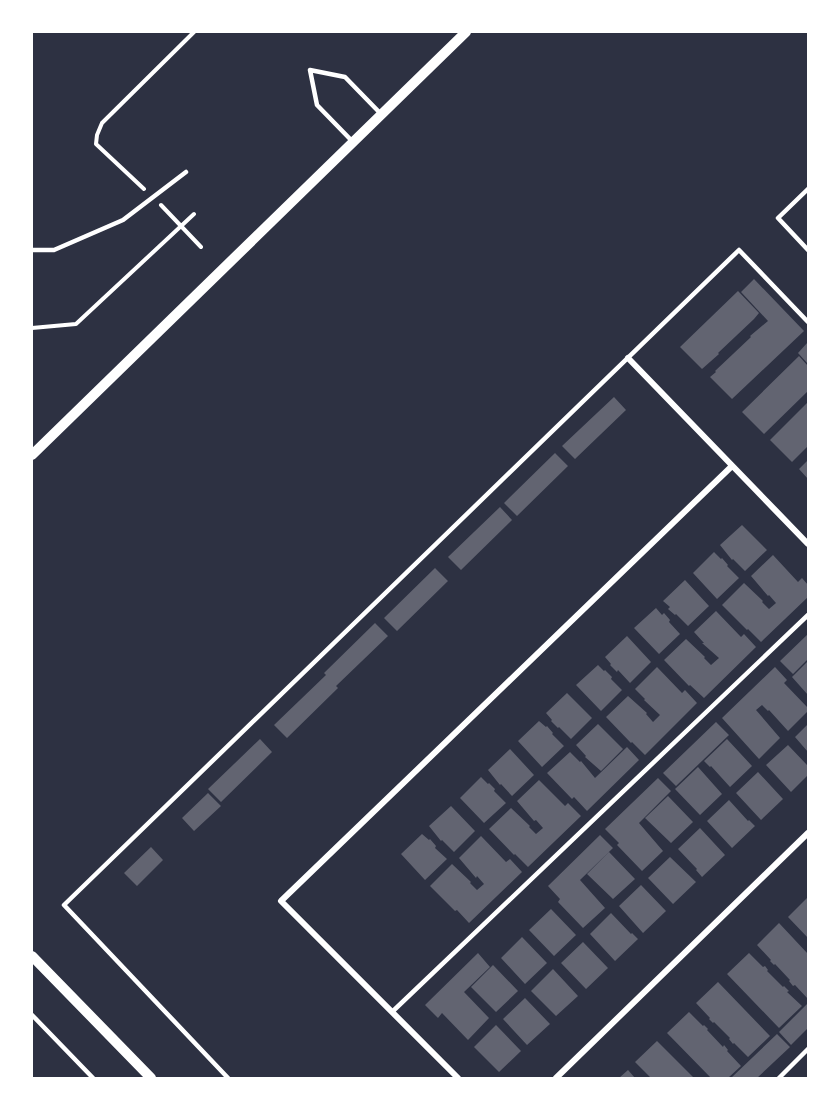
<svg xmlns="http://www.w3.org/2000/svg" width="840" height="1110" font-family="'Fira Sans Condensed',sans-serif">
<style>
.building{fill:#626471}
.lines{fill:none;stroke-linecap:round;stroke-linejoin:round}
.path{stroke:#fff;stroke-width:4}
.service{stroke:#fff;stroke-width:4.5}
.minor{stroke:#fff;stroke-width:6}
.tertiary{stroke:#fff;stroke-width:10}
</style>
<rect width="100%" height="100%" fill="#2d3142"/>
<!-- building -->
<path class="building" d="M 754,279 L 804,331 L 732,399 L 710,377 L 716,372 L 715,371 L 751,337 L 750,336 L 768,321 L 741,292 Z
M 738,291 L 759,313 L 754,319 L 718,353 L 719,354 L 702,369 L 680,347 Z
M 808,342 L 808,364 L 798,353 Z
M 799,356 L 808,366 L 808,391 L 764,434 L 742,412 Z
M 614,397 L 626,410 L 575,459 L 562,446 Z
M 808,402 L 808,446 L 792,462 L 770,440 Z
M 555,453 L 568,466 L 517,516 L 504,503 Z
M 808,460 L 808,479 L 799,469 Z
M 500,507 L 512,520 L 461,570 L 448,557 Z
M 742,525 L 767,550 L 745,571 L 733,559 L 732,560 L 720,545 Z
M 714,552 L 721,559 L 722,558 L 728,565 L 727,566 L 739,578 L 717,599 L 693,573 Z
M 773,555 L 798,582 L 802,578 L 808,585 L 808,597 L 761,642 L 748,629 L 747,630 L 722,605 L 744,583 L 763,601 L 762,602 L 769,609 L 776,603 L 769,595 L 768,596 L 751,576 Z
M 435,568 L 448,581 L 397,631 L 384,618 Z
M 685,580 L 709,606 L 688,626 L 676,614 L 675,615 L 668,609 L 670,607 L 663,601 Z
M 656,608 L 662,615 L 664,613 L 670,620 L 669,622 L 680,634 L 659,654 L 634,628 Z
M 716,611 L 741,637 L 744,634 L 756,647 L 704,698 L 690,685 L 689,686 L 664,660 L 686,639 L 705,657 L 704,658 L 711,665 L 719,658 L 702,643 L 704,643 L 694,632 Z
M 375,623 L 388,636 L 336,686 L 338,688 L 287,738 L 274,725 L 326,675 L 324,673 Z
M 808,634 L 808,659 L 793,674 L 780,661 Z
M 627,636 L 651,662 L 630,683 L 618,670 L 617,672 L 610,665 L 611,664 L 605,657 Z
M 808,661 L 808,695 L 792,677 Z
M 598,665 L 604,671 L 605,670 L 612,677 L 611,679 L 622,690 L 601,711 L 576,685 Z
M 657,667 L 682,693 L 685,690 L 697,703 L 645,755 L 632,742 L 631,743 L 606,717 L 628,696 L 647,713 L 646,714 L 653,722 L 660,715 L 644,700 L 645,699 L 635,689 Z
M 775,667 L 787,680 L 784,683 L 808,708 L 808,711 L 788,731 L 769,710 L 768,711 L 762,705 L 756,710 L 780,738 L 759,759 L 722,718 Z
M 567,693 L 592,718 L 571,739 L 559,727 L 558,728 L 551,721 L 552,720 L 546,713 Z
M 539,721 L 546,727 L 547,726 L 553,733 L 552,734 L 564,746 L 542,767 L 518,741 Z
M 716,722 L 729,735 L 676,786 L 663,773 Z
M 598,724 L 623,749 L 601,771 L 585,757 L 586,756 L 576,745 Z
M 808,724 L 808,752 L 795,737 Z
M 260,739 L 272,752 L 221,802 L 208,789 Z
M 727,739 L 752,766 L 730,787 L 711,766 L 710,767 L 704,761 Z
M 788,745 L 807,765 L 808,763 L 808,775 L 791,792 L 766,765 Z
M 627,747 L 639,760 L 587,811 L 574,797 L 572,799 L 547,773 L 570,752 L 580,762 L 581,761 L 595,778 Z
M 510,749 L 534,775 L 512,796 L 501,784 L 500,785 L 488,770 Z
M 698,767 L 722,794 L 700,815 L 675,789 Z
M 758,772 L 783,799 L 761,820 L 736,793 Z
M 481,777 L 488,784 L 489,783 L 495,789 L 494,791 L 506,803 L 484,823 L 460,798 Z
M 658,778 L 671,791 L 639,823 L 663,851 L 642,871 L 617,845 L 619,843 L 605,829 Z
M 539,780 L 565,806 L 568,803 L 581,816 L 528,867 L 515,854 L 514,855 L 489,829 L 511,808 L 530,826 L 529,827 L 536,834 L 543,828 L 536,820 L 534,821 L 517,801 Z
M 208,793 L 221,806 L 194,831 L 182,818 Z
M 668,796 L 693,822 L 671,843 L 645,818 Z
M 729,800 L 748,821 L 749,820 L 755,826 L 732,848 L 707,821 Z
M 451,806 L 475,831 L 454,852 L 442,840 L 441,841 L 429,826 Z
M 700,828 L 725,855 L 702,877 L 696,870 L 697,869 L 678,849 Z
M 422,834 L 429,840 L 430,839 L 436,846 L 435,848 L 447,859 L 425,880 L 401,854 Z
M 600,835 L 613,848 L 580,880 L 605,908 L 583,928 L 558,902 L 560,899 L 548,886 Z
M 481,836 L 506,862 L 510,859 L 522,872 L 469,923 L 457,910 L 455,911 L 430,886 L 452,864 L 471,882 L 470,883 L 477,890 L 484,884 L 477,876 L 476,878 L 459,858 Z
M 151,847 L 163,860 L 137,886 L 124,873 Z
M 609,852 L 635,879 L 613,899 L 587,874 Z
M 670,857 L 696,882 L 673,904 L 648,878 Z
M 641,885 L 666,911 L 643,933 L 619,906 Z
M 808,897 L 808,938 L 788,917 Z
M 551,909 L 576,935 L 554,956 L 529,930 Z
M 611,913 L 631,934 L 632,933 L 638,939 L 615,961 L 590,934 Z
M 779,923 L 808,954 L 808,999 L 795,985 L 793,986 L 789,981 L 790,980 L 775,964 L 774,965 L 770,961 L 771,960 L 757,945 Z
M 522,937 L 547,963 L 525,984 L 501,958 Z
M 583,942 L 608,968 L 586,989 L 561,963 Z
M 478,953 L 490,967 L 464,992 L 489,1018 L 468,1040 L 442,1013 L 438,1018 L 425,1005 Z
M 749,953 L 763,967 L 765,966 L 768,970 L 767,971 L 783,987 L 784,986 L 789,991 L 787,992 L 802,1006 L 779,1028 L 727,974 Z
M 493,965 L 518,991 L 496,1012 L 471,987 Z
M 553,969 L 578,996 L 556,1016 L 531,991 Z
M 718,982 L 770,1036 L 748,1057 L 734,1043 L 733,1044 L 729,1039 L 730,1038 L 714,1022 L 713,1023 L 709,1019 L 710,1018 L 696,1003 Z
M 525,998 L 550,1024 L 527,1045 L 503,1019 Z
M 808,1003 L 808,1028 L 791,1045 L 779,1032 Z
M 689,1012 L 703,1026 L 704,1025 L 708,1029 L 707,1030 L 723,1047 L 724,1045 L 728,1050 L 727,1051 L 741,1066 L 728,1078 L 711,1078 L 667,1033 Z
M 496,1025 L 521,1051 L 499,1072 L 474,1047 Z
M 777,1034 L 790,1047 L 757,1078 L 731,1078 Z
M 657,1041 L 694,1078 L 648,1078 L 650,1077 L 635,1062 Z
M 628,1070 L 635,1078 L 619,1078 Z"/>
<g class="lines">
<!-- path -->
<path class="path" d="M 144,189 L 96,144 L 97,135 L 102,123 L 194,32
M 161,205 L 201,247
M 32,328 L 76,324 L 194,214"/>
<!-- service -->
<path class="service" d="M 352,141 L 317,105 L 310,70 L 345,77 L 381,114
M 808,189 L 778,218 L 808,250
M 32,250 L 54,250 L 123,220 L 186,172
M 392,1012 L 808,615
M 32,1015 L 93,1078
M 228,1078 L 64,905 L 739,250 L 808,322
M 779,1078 L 808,1049"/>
<!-- minor -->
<path class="minor" d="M 628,358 L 808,544
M 458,1078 L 281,901 L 732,466
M 556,1078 L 808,833"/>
<!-- tertiary -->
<path class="tertiary" d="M 32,455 L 466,32
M 32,956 L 151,1078"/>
</g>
<!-- border -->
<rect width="840" height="1110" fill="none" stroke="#ffffff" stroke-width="66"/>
</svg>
